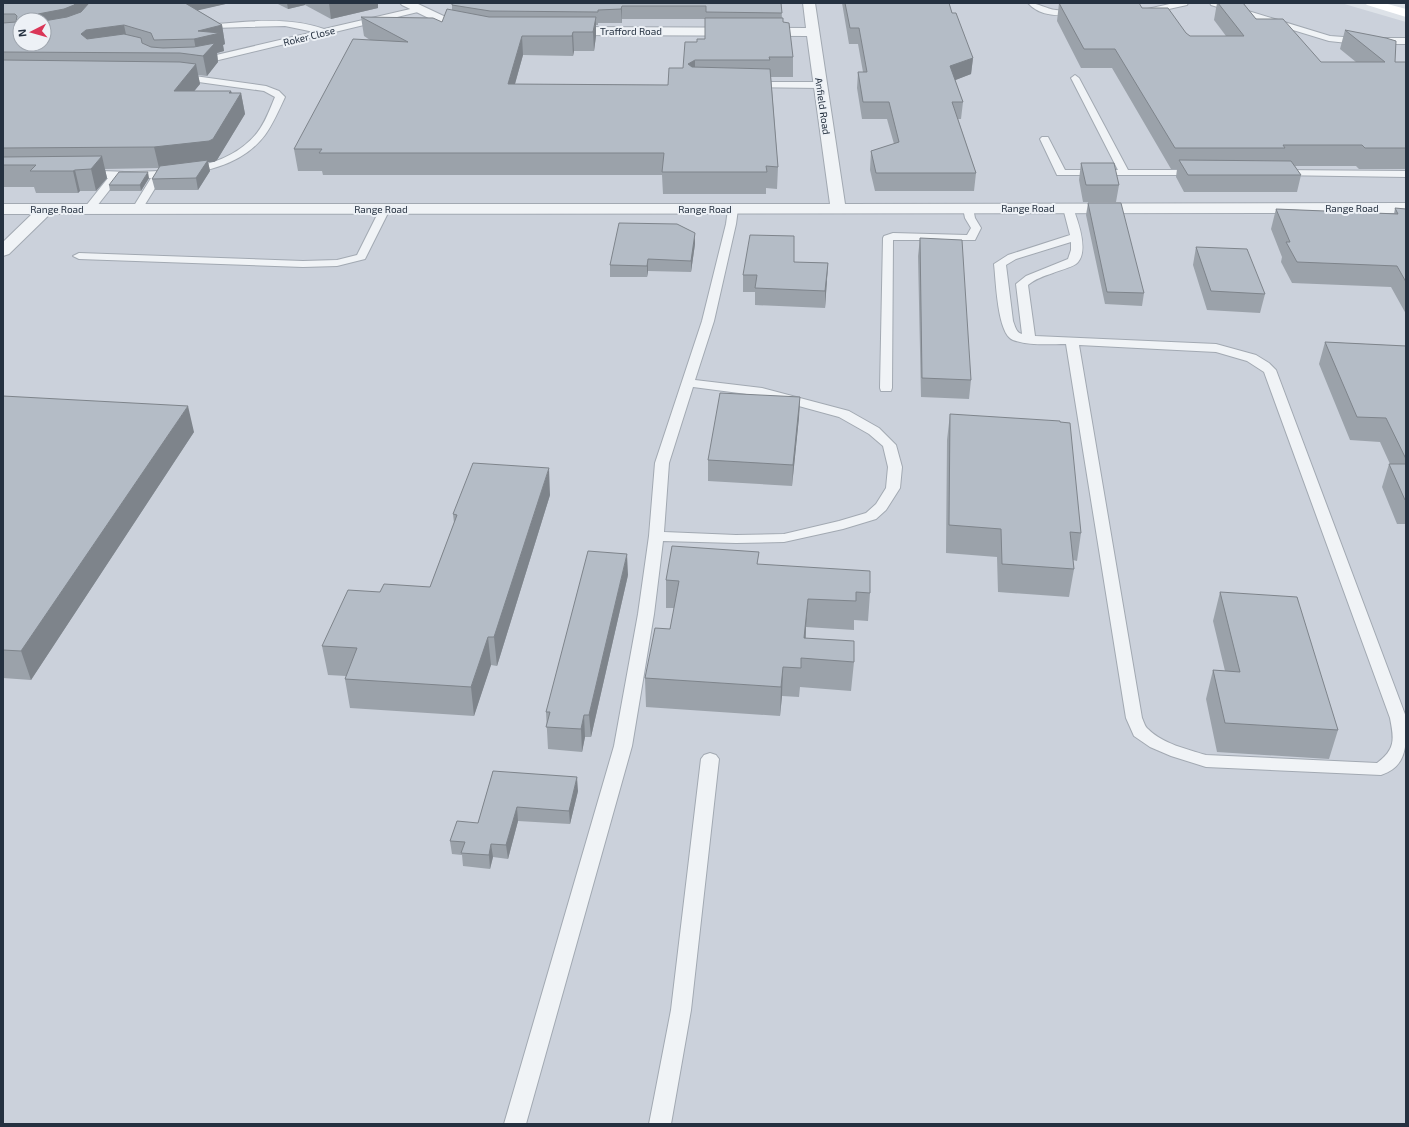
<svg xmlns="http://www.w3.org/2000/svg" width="1409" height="1127" font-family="'Exo 2',sans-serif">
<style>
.built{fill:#cbd1db;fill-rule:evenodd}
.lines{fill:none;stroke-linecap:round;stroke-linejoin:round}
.lane-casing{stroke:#a2a9b2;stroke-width:2}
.street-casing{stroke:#a2a9b2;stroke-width:2}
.lane{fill:#f0f3f6;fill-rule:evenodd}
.street{fill:#f0f3f6;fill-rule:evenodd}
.secondary{fill:#fff;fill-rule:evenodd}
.wall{fill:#9ba2aa;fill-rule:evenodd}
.shaded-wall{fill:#7e848b}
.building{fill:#b4bcc6;stroke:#7e848b}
.labels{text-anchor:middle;stroke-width:4;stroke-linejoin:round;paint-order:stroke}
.far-street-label{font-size:10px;fill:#253140;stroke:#edf1f6}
</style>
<rect width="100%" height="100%" fill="#dde2e8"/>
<!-- built -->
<path class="built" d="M 3,3 L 1341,3 L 1406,22 L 1406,1124 L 3,1124 ZM 20,20 L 44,20 L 44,44 L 20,44 Z"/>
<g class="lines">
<defs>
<path id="lane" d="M 1028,3 C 1039,3 1046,9 1056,10 C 1064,11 1076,8 1082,13 L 1078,15 C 1061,16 1040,17 1028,3 Z
M 1174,3 L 1188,3 L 1187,5 L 1146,14 L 1142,12 L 1143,10 Z
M 1210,3 L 1222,3 L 1330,36 L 1357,38 L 1406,38 L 1406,44 L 1357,44 L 1329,41 L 1211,5 Z
M 419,7 L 422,7 L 422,11 L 198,65 L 194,62 L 195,60 L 314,32 L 285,26 L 214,28 L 213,26 L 217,24 C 253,21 289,17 324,29 Z
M 180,74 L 266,86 L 279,91 L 285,97 C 279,110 273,124 265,135 C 241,167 198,174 162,177 L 141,211 L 137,212 L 132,209 L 151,178 L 119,178 L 93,211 L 85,211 L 84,209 L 85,207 L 108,178 L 85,178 L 81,177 L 80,175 L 81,173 C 96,169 115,172 130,172 C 173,171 227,170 257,133 C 265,123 270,109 275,97 L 264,91 L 177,79 L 176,77 Z
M 1075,75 L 1079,78 L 1128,170 L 1197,170 L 1201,171 L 1202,173 L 1201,175 L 1057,175 L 1040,139 L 1042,137 L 1048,137 L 1065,170 L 1118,170 L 1071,78 Z
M 751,82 L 820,82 L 825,85 L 820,88 L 748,87 L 746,85 Z
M 1279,170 L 1406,171 L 1406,177 L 1275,175 L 1274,173 L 1275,171 Z
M 968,205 L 973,208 L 975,218 L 981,228 L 975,240 L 893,240 L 892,388 L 891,391 L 881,391 L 880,388 L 883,238 L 884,236 L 893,233 L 967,235 L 971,228 L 965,218 L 963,208 Z
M 1068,205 L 1073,208 C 1078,221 1090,253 1076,264 C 1070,268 1060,270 1053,273 C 1044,276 1035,279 1028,285 L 1035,336 L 1216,344 L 1256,355 L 1269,363 L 1276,370 L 1406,717 C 1406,742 1409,766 1381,775 L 1206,767 L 1171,756 L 1150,747 L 1134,736 L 1126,718 L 1066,344 C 1050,344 1029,346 1013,340 C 997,334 996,280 994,264 L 1008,255 L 1070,235 L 1063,208 ZM 1071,242 L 1071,250 L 1068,259 L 1026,276 L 1016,284 L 1022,334 C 1016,333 1015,326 1013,321 L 1006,265 L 1016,259 ZM 1079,345 L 1216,352 L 1247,361 L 1264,372 L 1390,718 C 1394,739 1396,749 1377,763 L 1206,755 C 1187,749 1163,744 1148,729 C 1145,727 1144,722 1142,718 Z
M 385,206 L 390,209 L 365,259 L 337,266 L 303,267 L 79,259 L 73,256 L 79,253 L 303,261 L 337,260 L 357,255 L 380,209 Z
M 733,206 L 738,209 L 736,224 L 714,321 L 695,380 L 762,388 L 849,411 L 879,428 L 896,445 L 902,467 L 900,488 L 886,510 L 876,519 L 843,529 L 784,542 L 736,543 L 663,541 L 654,614 L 632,746 L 526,1124 L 504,1124 L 614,746 L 638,614 L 649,536 L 655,463 L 702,321 L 726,224 L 728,209 ZM 693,387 L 762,396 L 839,417 L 869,434 L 883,446 L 888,467 L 886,488 L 876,504 L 866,513 L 839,521 L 784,534 L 736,535 L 664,532 L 669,463 Z
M 710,753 L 716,755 L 719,759 L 691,1010 L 671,1124 L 649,1124 L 671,1010 L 701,759 L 704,755 Z"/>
<path id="street" d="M 400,3 L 416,3 L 450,19 L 476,24 L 478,27 L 476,30 L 472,31 L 443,25 L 402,5 Z
M 803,3 L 815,3 L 845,204 L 1406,203 L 1406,213 L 50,214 L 9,254 L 3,256 L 3,242 L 32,214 L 3,214 L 3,204 L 830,204 L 807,36 L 567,35 L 563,34 L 561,31 L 563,28 L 567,27 L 806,28 Z"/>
</defs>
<!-- lane casing -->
<use href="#lane" class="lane-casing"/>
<!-- street casing -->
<use href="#street" class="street-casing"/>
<!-- lane -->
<use href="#lane" class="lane"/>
<!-- street -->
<use href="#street" class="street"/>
<!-- secondary -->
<path class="secondary" d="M 1365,3 L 1384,3 L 1406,9 L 1406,17 L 1367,5 Z"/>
</g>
<!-- wall -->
<path class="wall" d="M 3,3 L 230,3 L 197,10 L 222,25 L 225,44 L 223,45 L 224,51 L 217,53 L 218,62 L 207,76 L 198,75 L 200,84 L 194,91 L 231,91 L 232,93 L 241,93 L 245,114 L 217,160 L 214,162 L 208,162 L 210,171 L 198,190 L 155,190 L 152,179 L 159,168 L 105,169 L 107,178 L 96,191 L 80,191 L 78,193 L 36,193 L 34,187 L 3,187 Z
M 276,3 L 378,3 L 378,8 L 331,19 L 305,5 L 288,9 Z
M 781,3 L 782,18 L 783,22 L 793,57 L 793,77 L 771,77 L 778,167 L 777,189 L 766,188 L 766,194 L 663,194 L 662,175 L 323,175 L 322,171 L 298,171 L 294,149 L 370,40 L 364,36 L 361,17 L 442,22 L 452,10 L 452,5 ZM 622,19 L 705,19 L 705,39 L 697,42 L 683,68 L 668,85 L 515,84 L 523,55 L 573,56 L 574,51 L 594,51 L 596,36 L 596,25 L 598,25 L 598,23 L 622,23 Z
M 842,3 L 949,3 L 952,13 L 973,58 L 971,74 L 955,80 L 963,102 L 961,119 L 958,119 L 976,173 L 974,191 L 875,191 L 870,170 L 871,151 L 894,144 L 887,119 L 862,119 L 857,88 L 858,72 L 863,72 L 858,44 L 849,44 Z
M 1059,3 L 1142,8 L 1190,36 L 1226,36 L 1214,20 L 1217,3 L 1243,3 L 1256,19 L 1321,62 L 1356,62 L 1340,49 L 1345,30 L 1395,62 L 1406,62 L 1406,169 L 1359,169 L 1356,166 L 1295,166 L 1301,175 L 1297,192 L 1184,192 L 1176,177 L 1177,169 L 1171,169 L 1112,68 L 1081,68 L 1057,21 Z
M 1081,163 L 1119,185 L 1116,202 L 1083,202 L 1079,180 Z
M 149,178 L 141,191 L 110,191 L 109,185 Z
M 1088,203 L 1144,293 L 1142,306 L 1105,304 L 1086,215 Z
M 1395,208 L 1406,209 L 1406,314 L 1391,287 L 1292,283 L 1281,262 L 1282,257 L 1271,229 L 1276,209 L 1394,214 Z
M 920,238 L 971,380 L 969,399 L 921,397 L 918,256 Z
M 695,244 L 691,272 L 648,271 L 647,277 L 610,277 L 610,265 Z
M 1196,247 L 1265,294 L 1260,313 L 1207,310 L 1193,265 Z
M 794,262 L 828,263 L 825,308 L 755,305 L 755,292 L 743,292 L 743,275 Z
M 1325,342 L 1406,346 L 1406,524 L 1397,524 L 1382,487 L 1389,464 L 1390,464 L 1380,442 L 1350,440 L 1319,364 Z
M 3,396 L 194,432 L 31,680 L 3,678 Z
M 800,397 L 799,417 L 792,486 L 708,481 L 708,460 Z
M 950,414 L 1081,533 L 1077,561 L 1073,560 L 1074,569 L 1069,597 L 998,592 L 997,557 L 946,553 L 947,440 Z
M 550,495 L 497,666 L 491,665 L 474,716 L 350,708 L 345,679 L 346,676 L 328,675 L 322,646 L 380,592 L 430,587 L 454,523 L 453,514 Z
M 758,564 L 870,593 L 868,621 L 854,620 L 854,630 L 806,627 L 806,638 L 854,662 L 851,691 L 800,687 L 799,697 L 782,696 L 780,716 L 646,707 L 645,678 L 670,629 L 674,608 L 666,608 L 666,580 Z
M 628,575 L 591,737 L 585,737 L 582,752 L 548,749 L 546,712 Z
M 1220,592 L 1338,730 L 1329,759 L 1217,752 L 1206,699 L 1213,670 L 1225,671 L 1213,621 Z
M 493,771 L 578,791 L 570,824 L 518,821 L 508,859 L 493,857 L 490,869 L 463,866 L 462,855 L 452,854 L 450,841 L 478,823 Z"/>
<!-- shaded-wall -->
<path class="shaded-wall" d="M 76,3 L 96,3 L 78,24 L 44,32 L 44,20 L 38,20 L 38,14 Z
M 180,3 L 230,3 L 191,12 Z
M 287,3 L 305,3 L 305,5 L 288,9 Z
M 329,3 L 378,3 L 378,8 L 331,19 Z
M 622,6 L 622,23 L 621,9 Z
M 596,17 L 596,36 L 594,51 L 593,32 Z
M 124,25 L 128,44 L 91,49 L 86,53 L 81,34 L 86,30 Z
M 222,25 L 225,44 L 223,45 L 224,51 L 217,53 L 218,62 L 207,76 L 203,56 L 197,56 L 194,39 L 198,31 Z
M 573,32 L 574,51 L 573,56 L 572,36 Z
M 522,36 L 523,55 L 509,105 L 508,84 Z
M 973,58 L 971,74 L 948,83 L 950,66 Z
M 695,60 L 695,80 L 688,64 Z
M 196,64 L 200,84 L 178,111 L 174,91 Z
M 231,91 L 234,105 L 241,93 L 245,114 L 217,160 L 214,162 L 208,162 L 210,171 L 198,190 L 196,178 L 159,168 L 154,147 L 229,93 Z
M 102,156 L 107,178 L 96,191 L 91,169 Z
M 75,170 L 80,191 L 78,193 L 73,171 Z
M 148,172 L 149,178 L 141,191 L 140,185 Z
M 695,233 L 695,244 L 691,272 L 691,261 Z
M 648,259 L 648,271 L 647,277 L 647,266 Z
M 828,263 L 827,280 L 825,308 L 825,291 Z
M 800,397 L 799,417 L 792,486 L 793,465 Z
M 188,406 L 194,432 L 31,680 L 21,651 Z
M 549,468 L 550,495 L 497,666 L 494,637 Z
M 627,554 L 628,575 L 591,737 L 589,715 Z
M 808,599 L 806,627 L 804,659 L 804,638 Z
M 488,637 L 491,665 L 474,716 L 471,687 Z
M 783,667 L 782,696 L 780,716 L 781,687 Z
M 584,715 L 585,737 L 582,752 L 581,729 Z
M 577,777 L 578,791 L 570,824 L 569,811 Z
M 517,807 L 518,821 L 508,859 L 506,845 Z
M 491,844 L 493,857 L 490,869 L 489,855 Z"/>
<!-- building -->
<path class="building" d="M 3,3 L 76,3 L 74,5 L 64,9 L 38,14 L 38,20 L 20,20 L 20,44 L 44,44 L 44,21 L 67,17 L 81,12 L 89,3 L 185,3 L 222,25 L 198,31 L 220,33 L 194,39 L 154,40 L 151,33 L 124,25 L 86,30 L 81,34 L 87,39 L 124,34 L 141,38 L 142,43 L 151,47 L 163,48 L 194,47 L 215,43 L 203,56 L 180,53 L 3,52 L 3,23 L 16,22 L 17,16 L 15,14 L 3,14 Z
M 452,3 L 781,3 L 782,13 L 706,12 L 706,6 L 622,6 L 621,9 L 598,10 L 598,12 L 490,11 L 452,5 Z
M 845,3 L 949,3 L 952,13 L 956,13 L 973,58 L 950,66 L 963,102 L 952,102 L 976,173 L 876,173 L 871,151 L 899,142 L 889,102 L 863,102 L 858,72 L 867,72 L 859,28 L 850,28 Z
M 1059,3 L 1139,3 L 1142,8 L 1168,8 L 1186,33 L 1190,36 L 1244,36 L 1218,3 L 1243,3 L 1256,19 L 1283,19 L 1321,62 L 1385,62 L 1345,30 L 1386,38 L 1396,41 L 1395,62 L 1406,62 L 1406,148 L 1365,148 L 1362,145 L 1283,145 L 1285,148 L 1175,148 L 1115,49 L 1084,49 Z
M 447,9 L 489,17 L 596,17 L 593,32 L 573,32 L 572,36 L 522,36 L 508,84 L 668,85 L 669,68 L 683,68 L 685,42 L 697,42 L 697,39 L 705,39 L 705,18 L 783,18 L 783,22 L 789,23 L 793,57 L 769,57 L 770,60 L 695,60 L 688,64 L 692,67 L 770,69 L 778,167 L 766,166 L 767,172 L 662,172 L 664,153 L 319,153 L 322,149 L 294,149 L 353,39 L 408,42 L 361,17 L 433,18 L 442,22 Z
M 3,60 L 180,62 L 196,64 L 174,91 L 231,91 L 229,93 L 241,93 L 213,139 L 209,141 L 154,147 L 3,148 Z
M 102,156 L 91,169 L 75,170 L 73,171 L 30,171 L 36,165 L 3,165 L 3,157 Z
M 208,160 L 196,178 L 152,179 L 160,166 Z
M 1179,160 L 1291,161 L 1301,175 L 1188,175 Z
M 1081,163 L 1114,163 L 1119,185 L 1086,185 Z
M 119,172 L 148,172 L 140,185 L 109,185 Z
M 1088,203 L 1121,203 L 1144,293 L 1107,292 Z
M 1395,208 L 1406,209 L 1406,282 L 1397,266 L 1297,262 L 1286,242 L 1290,242 L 1276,209 L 1398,214 Z
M 619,223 L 677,224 L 695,233 L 691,261 L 648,259 L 647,266 L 610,265 Z
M 750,235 L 794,236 L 794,262 L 828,263 L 825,291 L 755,288 L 757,275 L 743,275 Z
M 920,238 L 962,240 L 971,380 L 922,378 Z
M 1196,247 L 1247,249 L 1265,294 L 1211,291 Z
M 1325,342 L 1406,346 L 1406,459 L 1386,418 L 1357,417 Z
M 720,393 L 800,397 L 793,465 L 708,460 Z
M 3,396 L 188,406 L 21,651 L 3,650 Z
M 950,414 L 1060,421 L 1060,422 L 1070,423 L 1081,533 L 1070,532 L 1074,569 L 1002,564 L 1001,529 L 949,525 Z
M 473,463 L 549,468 L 494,637 L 488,637 L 471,687 L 345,679 L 357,648 L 322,646 L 348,590 L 380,592 L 384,584 L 430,587 L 457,515 L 453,514 Z
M 1389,464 L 1406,464 L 1406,500 L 1405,500 Z
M 672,546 L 759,552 L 757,564 L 870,571 L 870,593 L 856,592 L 856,601 L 808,599 L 804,638 L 854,641 L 854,662 L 801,658 L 801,668 L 783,667 L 781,687 L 645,678 L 655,628 L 670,629 L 679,581 L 666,580 Z
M 588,551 L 627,554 L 589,715 L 584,715 L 581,729 L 546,727 L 550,712 L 546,712 Z
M 1220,592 L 1297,597 L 1338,730 L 1225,723 L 1213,670 L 1240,672 Z
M 493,771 L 577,777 L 569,811 L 517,807 L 506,845 L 491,844 L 489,855 L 461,853 L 465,842 L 450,841 L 457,821 L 478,823 Z"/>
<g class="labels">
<!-- far-street labels -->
<g class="far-street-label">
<text x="631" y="35">Trafford Road</text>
<text transform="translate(309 36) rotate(-14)" y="4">Roker Close</text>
<text transform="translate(823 106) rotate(82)" y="4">Anfield Road</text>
<text x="1028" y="212">Range Road</text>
<text x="1352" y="212">Range Road</text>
<text x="57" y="213">Range Road</text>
<text x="381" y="213">Range Road</text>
<text x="705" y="213">Range Road</text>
</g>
</g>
<!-- border -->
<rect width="1409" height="1127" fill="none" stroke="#253140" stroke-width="8"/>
<!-- north arrow -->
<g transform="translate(32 32) rotate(264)"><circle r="19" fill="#edf1f6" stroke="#9da4ad"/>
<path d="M0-3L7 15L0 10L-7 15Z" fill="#da3658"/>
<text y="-6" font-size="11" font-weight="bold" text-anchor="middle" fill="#253140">N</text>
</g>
</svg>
